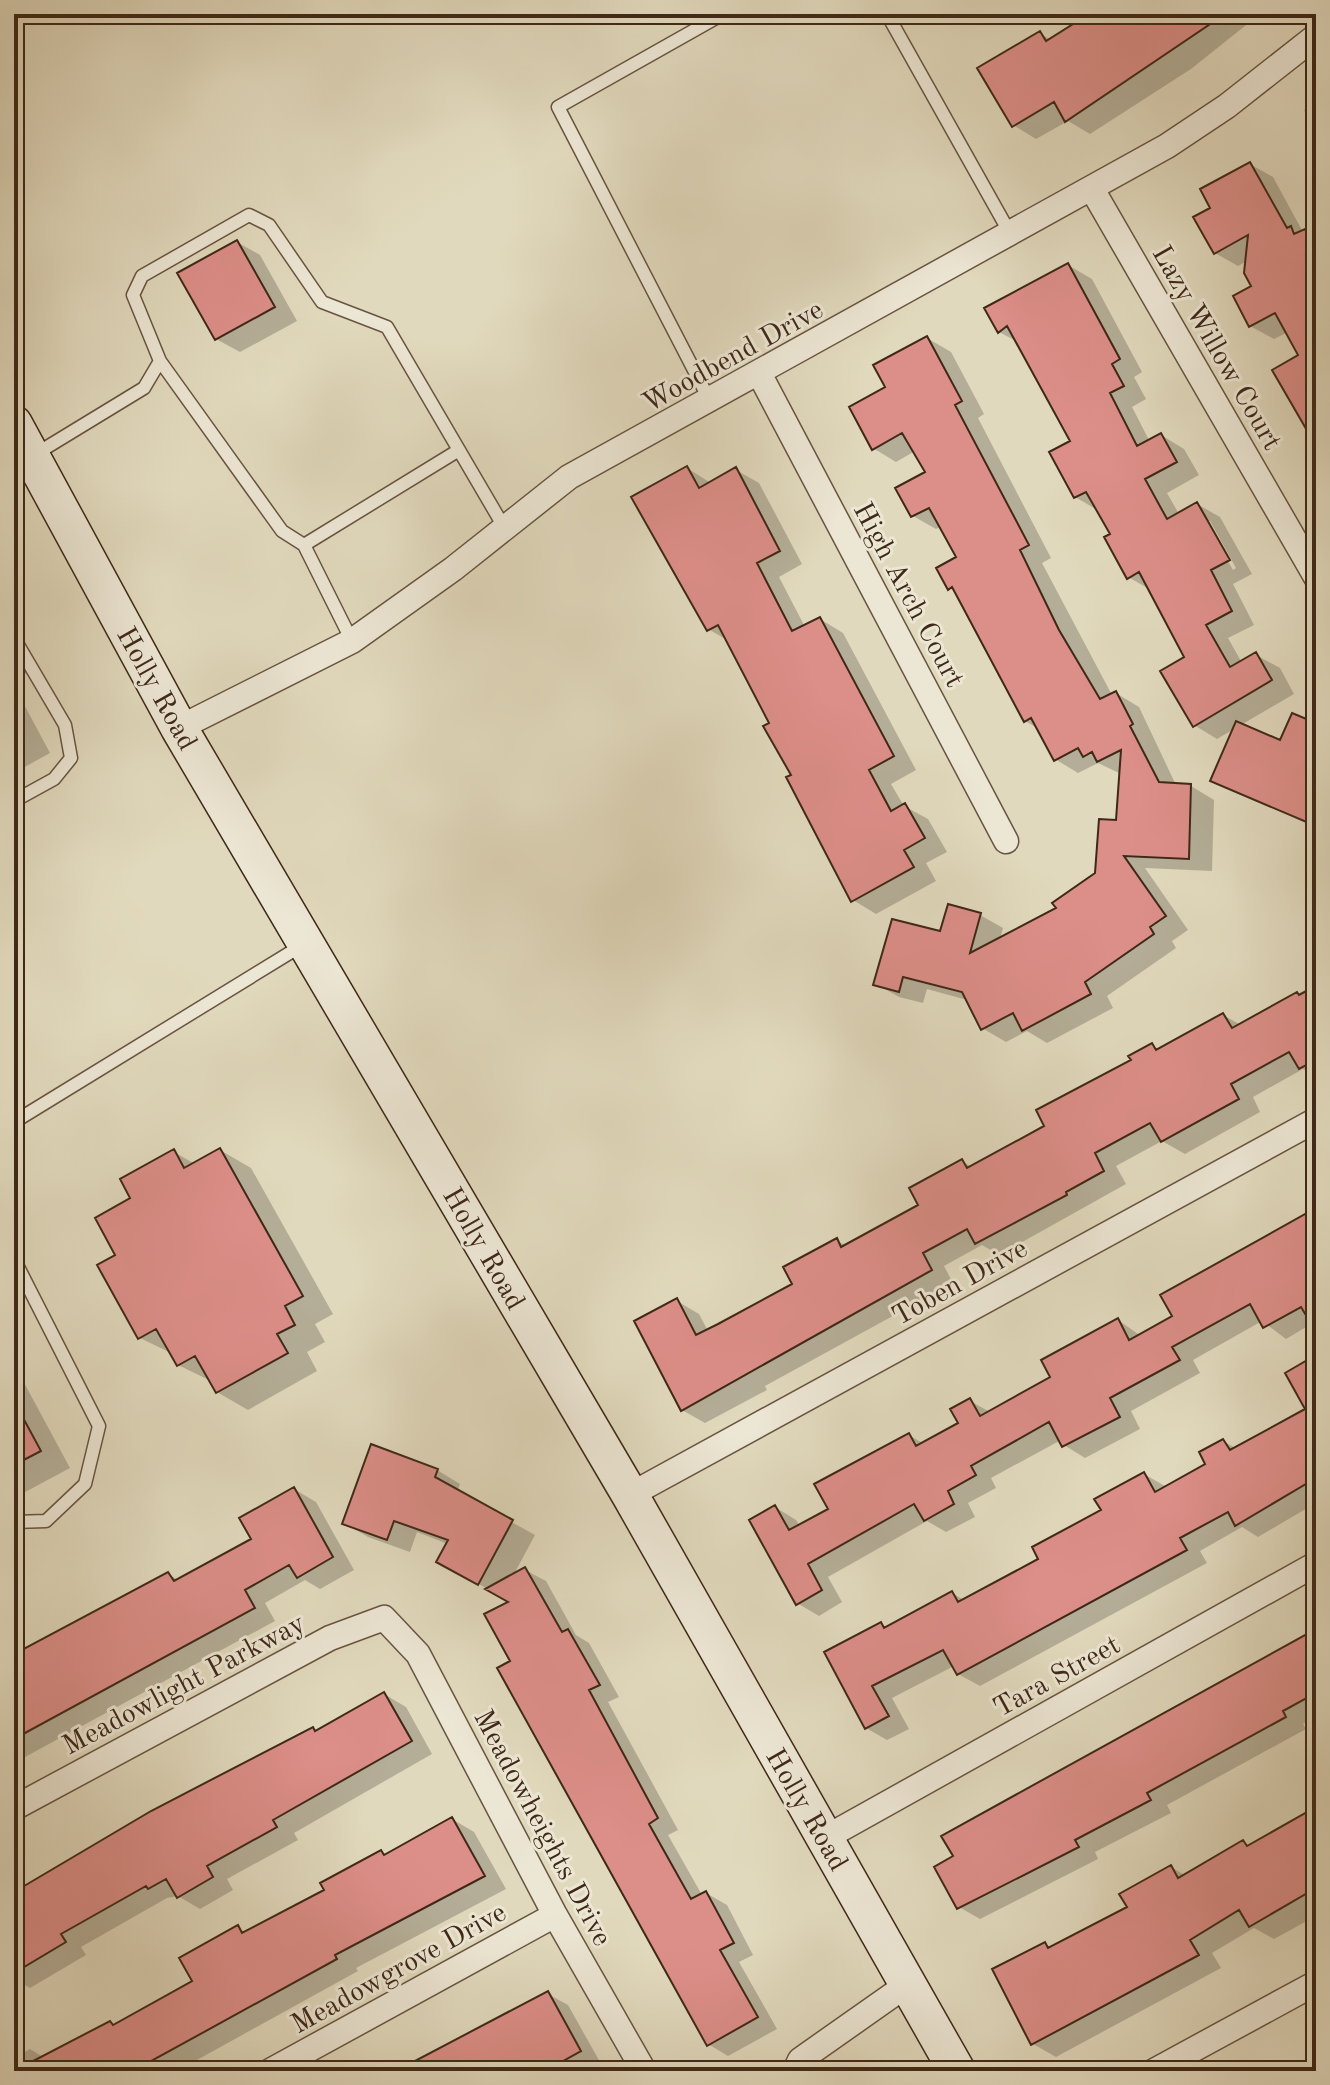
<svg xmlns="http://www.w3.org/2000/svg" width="1330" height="2085" font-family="'Old Standard TT',serif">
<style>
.shadow{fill:#0003;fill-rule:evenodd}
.building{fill:#dc8e88;stroke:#3f2817;stroke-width:2}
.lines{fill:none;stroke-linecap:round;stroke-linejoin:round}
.service-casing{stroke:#685440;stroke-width:15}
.minor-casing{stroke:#685440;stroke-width:27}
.secondary-casing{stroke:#3f2817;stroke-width:39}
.service{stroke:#ece6d4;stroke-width:12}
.minor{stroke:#ece6d4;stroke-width:24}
.secondary{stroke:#ece6d4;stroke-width:36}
.labels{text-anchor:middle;stroke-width:6;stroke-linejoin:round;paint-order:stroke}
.street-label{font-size:28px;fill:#3f2817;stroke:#ece6d4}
</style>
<rect width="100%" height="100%" fill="#e1d9bd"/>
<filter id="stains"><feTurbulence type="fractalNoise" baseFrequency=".0025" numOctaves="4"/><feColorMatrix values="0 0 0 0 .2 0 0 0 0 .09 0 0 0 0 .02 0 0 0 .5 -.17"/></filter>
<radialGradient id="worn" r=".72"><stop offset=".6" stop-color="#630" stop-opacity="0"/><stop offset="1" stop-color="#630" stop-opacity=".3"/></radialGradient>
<!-- shadow -->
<path class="shadow" d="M 1093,14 L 1260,14 L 1191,69 L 1090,134 L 1068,121 L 1036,139 L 1013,125 L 1040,34 L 1052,40 Z
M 1316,102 L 1316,131 L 1304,110 Z
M 1250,164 L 1273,177 L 1303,232 L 1316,238 L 1316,443 L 1301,356 L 1288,332 L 1274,339 L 1250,326 L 1254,287 L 1247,261 L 1238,266 L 1215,253 L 1212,208 Z
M 237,242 L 260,255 L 297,321 L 240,352 L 216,339 Z
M 1068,265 L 1092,279 L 1142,372 L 1134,377 L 1146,399 L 1132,407 L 1150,442 L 1161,435 L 1184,449 L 1199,475 L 1167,493 L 1179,514 L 1197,504 L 1220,517 L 1252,574 L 1233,584 L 1254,625 L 1228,638 L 1242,663 L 1256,655 L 1280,668 L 1294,694 L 1241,725 L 1281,743 L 1316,726 L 1316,843 L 1309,839 L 1312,826 L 1213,780 L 1234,729 L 1217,739 L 1194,725 L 1187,657 L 1151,590 L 1128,577 L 1099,511 L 1075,497 L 1072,442 L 1018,342 L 999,332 ZM 1205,521 L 1210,521 L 1236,568 L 1233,570 Z
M 927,338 L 951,352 L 984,414 L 978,418 L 1051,558 L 1042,563 L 1112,695 L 1116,693 L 1139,707 L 1176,785 L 1191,786 L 1214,800 L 1212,871 L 1145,868 L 1188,930 L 1172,941 L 1176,948 L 1107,996 L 1113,1008 L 1047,1043 L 1027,1031 L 1006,1042 L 982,1028 L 967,1000 L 927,989 L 923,1003 L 899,997 L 876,984 L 941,934 L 980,915 L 1003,928 L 1000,939 L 1059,909 L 1097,874 L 1118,822 L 1121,774 L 1098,763 L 1078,773 L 1055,759 L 1039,729 L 1025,721 L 957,592 L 949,588 L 958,557 L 942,526 L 936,529 L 913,516 L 927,472 L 915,451 L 896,462 L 873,448 L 888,388 Z
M 687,468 L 711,483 L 736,470 L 759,483 L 802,564 L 779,577 L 805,627 L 820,619 L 843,633 L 916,770 L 891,784 L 904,806 L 928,819 L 947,852 L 926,863 L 936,881 L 876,914 L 853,900 L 772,724 L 729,641 L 708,629 Z
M 14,644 L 30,671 L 14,681 Z
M 14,692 L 19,695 L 50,753 L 14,773 Z
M 1316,984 L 1316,1077 L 1303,1069 L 1253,1097 L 1260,1112 L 1185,1154 L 1162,1141 L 1116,1166 L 1126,1184 L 999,1255 L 982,1245 L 944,1266 L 953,1283 L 765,1386 L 767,1390 L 705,1423 L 682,1410 L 677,1301 L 699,1314 L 708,1331 L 795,1284 L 837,1241 L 847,1246 L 921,1205 L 962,1161 L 973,1168 L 1046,1127 L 1152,1045 L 1160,1050 L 1223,1015 L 1241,1025 Z
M 220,1150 L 251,1168 L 333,1314 L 315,1324 L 325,1342 L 307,1352 L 317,1371 L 248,1410 L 217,1392 L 211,1381 L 178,1365 L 173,1354 L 140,1338 L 118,1256 L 133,1199 L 174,1152 L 195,1164 Z
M 1316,1211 L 1316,1328 L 1313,1323 L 1286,1339 L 1262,1321 L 1193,1360 L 1200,1373 L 1131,1411 L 1140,1429 L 1085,1458 L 1064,1445 L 1061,1440 L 991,1478 L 996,1488 L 968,1503 L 975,1517 L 946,1532 L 927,1521 L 828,1577 L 842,1602 L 819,1616 L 797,1603 L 775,1507 L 796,1520 L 800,1526 L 831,1509 L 909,1435 L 924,1444 L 960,1424 L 970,1401 L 990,1412 L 1053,1378 L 1118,1320 L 1141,1336 L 1174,1317 Z
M 1316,1358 L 1316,1503 L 1258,1537 L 1242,1527 L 1200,1551 L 1207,1563 L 980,1686 L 958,1674 L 954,1666 L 892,1698 L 909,1729 L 887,1740 L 866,1728 L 881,1624 L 888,1628 L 952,1593 L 964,1600 L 1041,1560 L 1144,1474 L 1165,1486 L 1207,1464 L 1223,1441 L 1237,1449 L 1308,1410 Z
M 14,1364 L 70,1468 L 14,1498 Z
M 437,1470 L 460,1484 L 457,1492 L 535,1535 L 513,1576 L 525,1570 L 546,1581 L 576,1635 L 589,1643 L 619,1697 L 608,1702 L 678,1830 L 668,1835 L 702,1895 L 706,1893 L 727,1905 L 753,1955 L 739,1962 L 777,2029 L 728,2056 L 708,2044 L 513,1662 L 512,1602 L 462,1575 L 448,1544 L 417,1532 L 410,1552 L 368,1537 L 344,1523 Z
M 294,1489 L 316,1502 L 354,1570 L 320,1589 L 305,1580 L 265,1603 L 275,1621 L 14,1763 L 14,1656 L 168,1574 L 180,1581 L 254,1540 Z
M 1316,1633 L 1316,1716 L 1303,1724 L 1306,1729 L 1167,1805 L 1171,1813 L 1095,1852 L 1098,1859 L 980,1919 L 959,1907 Z
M 384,1694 L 406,1707 L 432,1754 L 294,1833 L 298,1840 L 227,1879 L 233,1890 L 200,1909 L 178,1896 L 167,1898 L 81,1947 L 86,1955 L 30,1988 L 25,1985 L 14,1992 L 14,1894 Z
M 1316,1809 L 1316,1916 L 1274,1939 L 1254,1928 L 1212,1953 L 1221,1968 L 1056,2057 L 1033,2044 L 1045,1944 L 1052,1948 L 1129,1908 L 1171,1867 L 1186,1876 L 1243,1842 L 1250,1846 Z
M 452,1819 L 474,1832 L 506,1889 L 356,1968 L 358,1971 L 177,2071 L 14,2071 L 14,2058 L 30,2049 L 43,2057 L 110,2023 L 116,2026 L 195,1982 L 238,1928 L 246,1933 L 326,1890 L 381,1852 L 387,1856 Z
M 548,1994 L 568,2005 L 600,2062 L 584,2071 L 402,2071 Z
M 1316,2059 L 1316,2071 L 1294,2071 Z"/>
<!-- building -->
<path class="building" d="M 1089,14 L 1225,14 L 1065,122 L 1054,102 L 1012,127 L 977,68 L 1040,31 L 1046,41 Z
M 1250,162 L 1287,228 L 1291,226 L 1294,234 L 1305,229 L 1315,249 L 1306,255 L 1316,274 L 1316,446 L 1272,370 L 1298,355 L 1275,313 L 1249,327 L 1233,296 L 1251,286 L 1244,273 L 1248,235 L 1214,254 L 1193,217 L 1210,208 L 1200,189 Z
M 237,240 L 275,307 L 215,340 L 177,273 Z
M 1068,263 L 1120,359 L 1112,364 L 1124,386 L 1110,393 L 1137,446 L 1161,433 L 1177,462 L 1145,479 L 1167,519 L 1197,502 L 1230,560 L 1211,570 L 1232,611 L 1206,625 L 1230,667 L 1256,652 L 1272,680 L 1193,727 L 1160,671 L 1184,657 L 1139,572 L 1127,579 L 1104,537 L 1110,534 L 1086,492 L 1074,498 L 1049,452 L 1070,441 L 1007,326 L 998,333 L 984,308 Z
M 927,336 L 962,401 L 955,405 L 1029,545 L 1020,550 L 1059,630 L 1100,699 L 1116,691 L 1133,724 L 1130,726 L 1159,782 L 1191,784 L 1189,859 L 1124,856 L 1166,916 L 1150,927 L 1154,934 L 1085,982 L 1091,994 L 1022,1031 L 1013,1013 L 981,1030 L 962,992 L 903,977 L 899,992 L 873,985 L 892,919 L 940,931 L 948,904 L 981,913 L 970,953 L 1056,908 L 1052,903 L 1095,873 L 1099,819 L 1116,820 L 1121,750 L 1097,762 L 1092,752 L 1083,757 L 1078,748 L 1054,761 L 1031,718 L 1024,722 L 952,587 L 948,590 L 936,568 L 956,557 L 929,508 L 911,517 L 895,488 L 925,472 L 902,433 L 872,450 L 849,407 L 885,387 L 873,365 Z
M 687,466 L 699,488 L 736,467 L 780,551 L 757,563 L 792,631 L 820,617 L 894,756 L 869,770 L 891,811 L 905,803 L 925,838 L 904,850 L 914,867 L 851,902 L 786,777 L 791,775 L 763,726 L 769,723 L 718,625 L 707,631 L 631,497 Z
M 1292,713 L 1316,723 L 1316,826 L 1210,781 L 1236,721 L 1280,740 Z
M 1316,986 L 1316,1060 L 1299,1069 L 1289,1052 L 1231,1084 L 1239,1099 L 1161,1142 L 1150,1123 L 1095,1153 L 1104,1171 L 1066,1192 L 1067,1195 L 975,1244 L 967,1229 L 923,1253 L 932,1270 L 681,1411 L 634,1321 L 677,1298 L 696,1335 L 718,1324 L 792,1284 L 783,1267 L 837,1238 L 841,1247 L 918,1205 L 909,1188 L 962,1159 L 967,1168 L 1044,1126 L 1036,1110 L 1131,1060 L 1128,1056 L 1152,1043 L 1156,1050 L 1223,1013 L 1232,1028 L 1297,992 L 1299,995 Z
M 220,1148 L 303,1296 L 285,1306 L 295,1325 L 277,1334 L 288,1353 L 216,1393 L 195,1356 L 177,1366 L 156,1329 L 138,1339 L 97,1265 L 115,1255 L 95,1218 L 130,1198 L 120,1179 L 174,1149 L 184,1168 Z
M 1316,1208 L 1316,1332 L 1301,1307 L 1263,1328 L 1250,1304 L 1172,1347 L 1180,1360 L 1110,1398 L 1120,1417 L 1062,1447 L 1049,1422 L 971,1466 L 976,1475 L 948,1491 L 954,1504 L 924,1521 L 914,1504 L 808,1564 L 822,1590 L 796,1605 L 749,1520 L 775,1505 L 789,1530 L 828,1509 L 814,1484 L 909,1433 L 916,1446 L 958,1423 L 950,1409 L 970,1398 L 980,1416 L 1050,1377 L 1041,1360 L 1118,1318 L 1129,1340 L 1172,1316 L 1160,1295 Z
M 1316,1355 L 1316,1478 L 1235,1526 L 1228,1512 L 1180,1538 L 1187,1550 L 957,1675 L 943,1650 L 872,1686 L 889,1716 L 865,1729 L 824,1652 L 881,1622 L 884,1628 L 952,1591 L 958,1602 L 1038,1559 L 1032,1547 L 1101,1510 L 1094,1499 L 1144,1472 L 1155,1492 L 1205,1464 L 1199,1452 L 1223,1439 L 1230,1450 L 1305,1409 L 1285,1373 Z
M 14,1401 L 41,1451 L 14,1465 Z
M 371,1444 L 438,1469 L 435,1477 L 513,1520 L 478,1585 L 436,1562 L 448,1540 L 394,1521 L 387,1540 L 342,1524 Z
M 294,1487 L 333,1557 L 297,1578 L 289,1565 L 245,1590 L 255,1608 L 14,1739 L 14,1654 L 168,1572 L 174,1581 L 251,1539 L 239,1518 Z
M 525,1567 L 562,1632 L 568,1629 L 600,1685 L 589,1690 L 658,1818 L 649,1824 L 691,1899 L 706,1891 L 734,1943 L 720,1950 L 758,2017 L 707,2046 L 497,1668 L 510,1661 L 484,1614 L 508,1602 L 485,1589 Z
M 1316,1629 L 1316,1693 L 1283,1711 L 1286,1717 L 1147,1793 L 1151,1800 L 1075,1840 L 1079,1847 L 957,1909 L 934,1867 L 953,1856 L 941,1836 Z
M 384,1692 L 412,1741 L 273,1820 L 277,1827 L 207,1866 L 213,1877 L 177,1898 L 166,1879 L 148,1889 L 146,1886 L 61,1934 L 66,1942 L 14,1973 L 14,1892 L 151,1811 L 313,1727 L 315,1731 Z
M 1316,1807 L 1316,1888 L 1249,1927 L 1239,1910 L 1190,1940 L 1199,1955 L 1031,2045 L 992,1969 L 1045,1942 L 1048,1948 L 1127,1907 L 1119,1894 L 1171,1865 L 1178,1878 L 1243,1840 L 1247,1846 Z
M 452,1817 L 485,1876 L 335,1955 L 337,1959 L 133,2071 L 14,2071 L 110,2021 L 113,2025 L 192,1981 L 179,1958 L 238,1925 L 242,1933 L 324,1890 L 320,1883 L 381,1850 L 384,1855 Z
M 548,1991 L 581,2051 L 545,2071 L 396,2071 Z"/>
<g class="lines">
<defs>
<path id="service" d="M 887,14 L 1011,235
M 160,361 L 282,531 L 304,545 L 459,450
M 710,401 L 558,107 L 723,14
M 34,455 L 144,388 L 160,361 L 133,295 L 142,276 L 249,215 L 269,225 L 322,302 L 387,327 L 504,527
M 304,545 L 352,641
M 14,638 L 65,725 L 71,758 L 54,779 L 14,801
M 14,1122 L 301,946
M 14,1259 L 99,1426 L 85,1484 L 46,1521 L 14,1522"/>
<path id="minor" d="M 1092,189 L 1316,577
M 760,375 L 1006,841
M 179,728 L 352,641 L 453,569 L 569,477 L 1167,146 L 1227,106 L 1316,36
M 630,1495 L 1316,1120
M 14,1808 L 330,1638 L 384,1618 L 418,1654 L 555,1915 L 644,2071
M 825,1838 L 1316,1564
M 270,2071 L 555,1915
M 795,2071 L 800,2060 L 908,1984
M 1154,2071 L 1316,1983"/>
<path id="secondary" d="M 14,424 L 179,728 L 630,1495 L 957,2071"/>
</defs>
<!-- service casing -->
<use href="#service" class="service-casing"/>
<!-- minor casing -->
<use href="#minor" class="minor-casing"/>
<!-- secondary casing -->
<use href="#secondary" class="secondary-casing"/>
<!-- service -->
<use href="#service" class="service"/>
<!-- minor -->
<use href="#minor" class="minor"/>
<!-- secondary -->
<use href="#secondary" class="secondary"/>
</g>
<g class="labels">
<!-- street labels -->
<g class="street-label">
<text transform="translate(1218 347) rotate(60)" y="10">Lazy Willow Court</text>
<text transform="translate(732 355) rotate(-29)" y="10">Woodbend Drive</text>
<text transform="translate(910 594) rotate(62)" y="10">High Arch Court</text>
<text transform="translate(158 688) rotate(61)" y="10">Holly Road</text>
<text transform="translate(485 1248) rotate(60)" y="10">Holly Road</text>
<text transform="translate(959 1281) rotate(-29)" y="10">Toben Drive</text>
<text transform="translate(1056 1675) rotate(-29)" y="10">Tara Street</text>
<text transform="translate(183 1683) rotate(-28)" y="10">Meadowlight Parkway</text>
<text transform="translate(808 1809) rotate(60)" y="10">Holly Road</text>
<text transform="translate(544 1827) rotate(62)" y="10">Meadowheights Drive</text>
<text transform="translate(398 1967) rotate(-29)" y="10">Meadowgrove Drive</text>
</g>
</g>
<!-- margin -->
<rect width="1330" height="2085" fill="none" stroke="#e1d9bd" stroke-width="48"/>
<rect x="16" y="16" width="1298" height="2053" fill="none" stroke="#3f2817" stroke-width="4"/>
<rect x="24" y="24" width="1282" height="2037" fill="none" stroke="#3f2817" stroke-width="2"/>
<rect width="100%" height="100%" filter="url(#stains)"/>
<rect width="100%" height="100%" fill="url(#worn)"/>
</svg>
